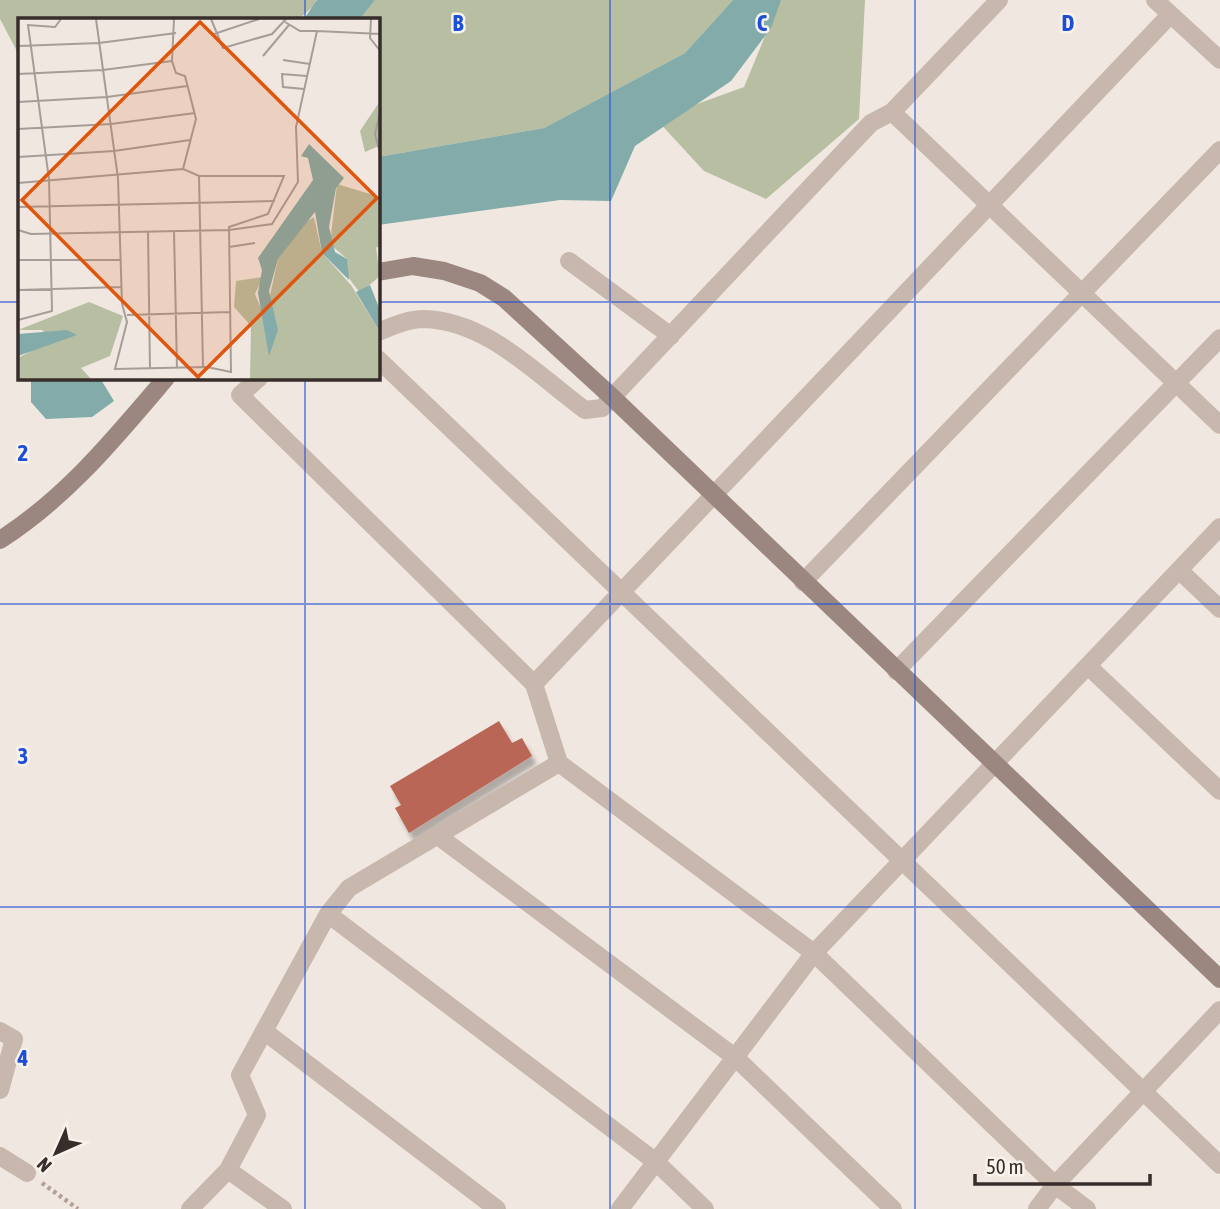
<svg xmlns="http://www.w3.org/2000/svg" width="1220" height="1209" font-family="'Asap Condensed',sans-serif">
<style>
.green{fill:#b7bea1}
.water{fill:#82aba9}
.building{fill:#b96656;filter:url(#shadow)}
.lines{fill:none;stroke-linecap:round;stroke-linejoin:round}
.path{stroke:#b3a197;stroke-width:4.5;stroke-dasharray:3.5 3.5;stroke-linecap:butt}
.street{stroke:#c8b7ad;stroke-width:18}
.secondary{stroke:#9b877f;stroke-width:18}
.grid{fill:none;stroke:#1d4ed8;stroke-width:2;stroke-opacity:0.55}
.inset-road{fill:none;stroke:#a69d98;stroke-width:2}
.view{fill:#df570e;fill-opacity:0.15;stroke:#df570e;stroke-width:3.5}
.inset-edge{fill:none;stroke:#372e2b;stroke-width:3.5}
.grid-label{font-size:23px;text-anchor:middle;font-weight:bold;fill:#1d4ed8;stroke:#f8f2ec;stroke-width:5;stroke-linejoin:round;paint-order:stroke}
</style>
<defs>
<filter id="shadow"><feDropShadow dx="4.5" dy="8" stdDeviation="2" flood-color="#0004"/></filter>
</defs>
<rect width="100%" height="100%" fill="#f0e7e0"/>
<!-- green -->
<path class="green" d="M 0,0 L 316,0 L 316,4 L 299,19 L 19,19 L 19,55 L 0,19 Z
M 375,0 L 733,0 L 685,53 L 544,128 L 378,157 L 378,19 L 360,19 Z
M 780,0 L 865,0 L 859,119 L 766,199 L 704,171 L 656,119 L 744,87 Z"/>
<!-- water -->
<path class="water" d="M 317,0 L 375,0 L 360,19 L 304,19 Z
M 733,0 L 781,0 L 771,28 L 731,81 L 635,146 L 611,201 L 560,200 L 378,225 L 378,157 L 544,128 L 685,53 Z
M 31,378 L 100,378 L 114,401 L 92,417 L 46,419 L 31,402 Z"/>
<!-- building -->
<path class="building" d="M 499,721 L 512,743 L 522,738 L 532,756 L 409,833 L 395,808 L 401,805 L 390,786 Z"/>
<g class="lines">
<!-- path -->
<path class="path" d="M 42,1183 L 78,1209"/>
<!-- street -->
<path class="street" d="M 1155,0 L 1220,60
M 892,112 L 1220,425
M 569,261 L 671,336
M 378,332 C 393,326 408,319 424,319 C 488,321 537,375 585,410 L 602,408 L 871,123 L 892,112 L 999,0
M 378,359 L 1220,1165
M 1180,571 L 1220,609
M 803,582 L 1220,150
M 1088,666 L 1220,791
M 896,671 L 1220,338
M 534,684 L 1170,15
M 559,763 L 814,953 L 1055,1185 L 1087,1209
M 438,836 L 736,1058 L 893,1209
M 328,914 L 656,1162 L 705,1209
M 0,1031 L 14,1039 L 0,1090
M 264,1031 L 497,1209
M 0,1156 L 27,1173
M 228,1170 L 283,1209
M 190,1209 L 228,1170 L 257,1115 L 240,1075 L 328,914 L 349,888 L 559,763 L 534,684 L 240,395 L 259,378
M 620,1209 L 814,953 L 1220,527
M 1037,1209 L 1055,1185 L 1220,1010"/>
<!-- secondary -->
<path class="secondary" d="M 378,272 L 413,266 L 444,271 L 480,283 L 504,298 L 613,398 L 1220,979
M 0,540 C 67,497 115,438 166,378"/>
</g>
<!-- grid -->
<path class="grid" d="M 305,0 L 305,19M 610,0 L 610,1209M 915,0 L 915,1209M 0,302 L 19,302M 378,302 L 1220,302M 305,378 L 305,1209M 0,604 L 1220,604M 0,907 L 1220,907"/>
<!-- overview -->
<g transform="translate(18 18)">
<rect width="362" height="362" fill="#f0e7e0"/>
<path d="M 360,86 L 362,132 L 361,128 L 347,134 L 342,113 ZM 319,166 L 362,179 L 362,230 L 358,229 L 362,258 L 342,275 L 330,259 L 329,241 L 312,226 ZM 296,199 L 304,235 L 333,267 L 362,314 L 362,362 L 232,362 L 233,308 L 216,289 L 218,263 L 245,259 L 237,276 L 247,300 L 260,241 L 286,205 ZM 71,284 L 105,298 L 92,338 L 63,350 L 74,362 L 0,362 L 0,340 L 34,322 L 24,312 L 0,312 Z" fill="#b7bea1"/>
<path d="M 291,126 L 326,160 L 318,170 L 311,209 L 317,234 L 329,241 L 331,262 L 304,235 L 297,194 L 260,241 L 251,273 L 260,312 L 251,338 L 240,275 L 244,252 L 240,240 L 295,162 L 290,140 L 283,138 ZM 352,267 L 362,292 L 362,314 L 338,274 ZM 49,312 L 59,317 L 0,338 L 0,316 Z" fill="#82aba9"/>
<path class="inset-road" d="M 78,1 L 100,160 L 104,286 L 109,304 L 97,351 L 189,349 L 213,354 L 211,209 L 250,196 L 266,158 L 181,158 L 165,151 L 178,101 L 167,58 L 158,55 L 154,43 L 156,1M 193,1 L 205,30 L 254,16 L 268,1M 353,1 L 352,20 L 363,34M 267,4 L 282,13 L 299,13M 196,16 L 241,1M 0,28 L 81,25 L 158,15M 245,38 L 271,7M 265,42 L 292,46M 0,56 L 85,52 L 154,43M 286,71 L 265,69 L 264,56 L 289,58M 0,84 L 89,79 L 169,68M 363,90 L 357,116 L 363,139M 0,111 L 93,106 L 177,95M 0,139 L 96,133 L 172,122M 181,158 L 185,349M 0,165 L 165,151M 0,189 L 257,183M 0,212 L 13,216 L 211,212 L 254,206 L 280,164 L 278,109 L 299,13 L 363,16M 130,213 L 132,351M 156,213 L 159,351M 211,229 L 237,225M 0,242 L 102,242M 0,272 L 103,269M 109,297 L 212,294M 0,302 L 34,293 L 31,161 L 10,7 L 37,9 L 43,1"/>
<path class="view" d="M 182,4 L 359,180 L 180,359 L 4,182 Z"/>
<rect width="362" height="362" class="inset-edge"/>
</g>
<g class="grid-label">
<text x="458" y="31">B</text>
<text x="762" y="31">C</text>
<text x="1068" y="31">D</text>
<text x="23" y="461">2</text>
<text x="23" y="764">3</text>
<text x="23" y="1066">4</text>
</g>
<!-- north arrow -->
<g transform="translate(56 1153) rotate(225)" stroke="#f8f2ec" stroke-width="5" paint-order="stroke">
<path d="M0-5L12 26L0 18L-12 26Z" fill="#372e2b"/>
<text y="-10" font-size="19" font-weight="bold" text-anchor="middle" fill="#372e2b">N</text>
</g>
<!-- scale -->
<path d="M975 1174v10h175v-10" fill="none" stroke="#372e2b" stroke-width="3.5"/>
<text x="986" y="1174" font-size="21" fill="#372e2b" stroke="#f8f2ec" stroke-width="5" paint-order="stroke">50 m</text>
</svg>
